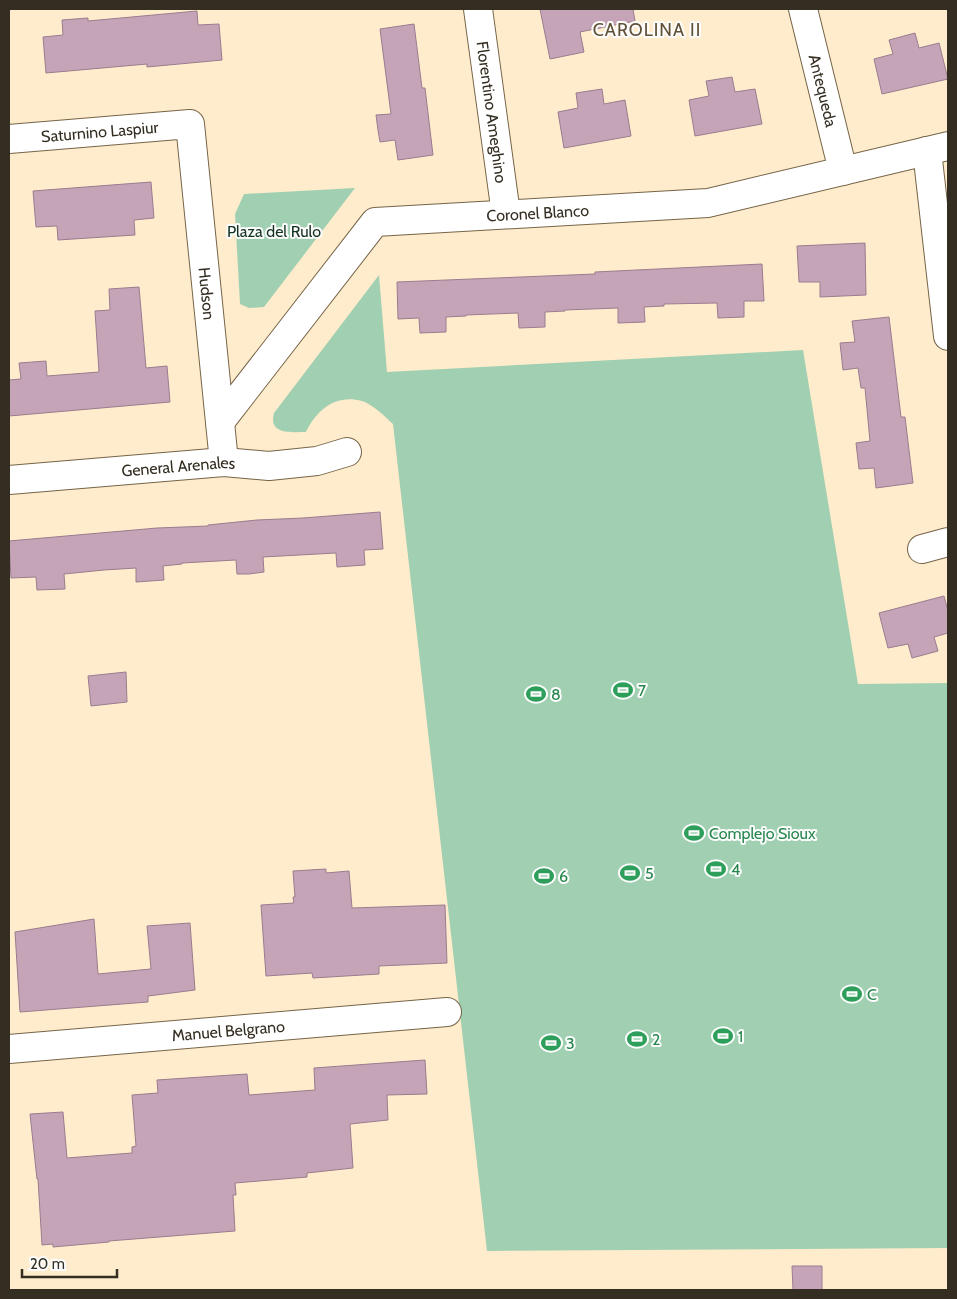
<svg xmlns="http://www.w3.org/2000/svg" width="957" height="1299" font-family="Cabin,sans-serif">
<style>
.green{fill:#a0d0b1}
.building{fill:#c5a4b8;stroke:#9a7c8f}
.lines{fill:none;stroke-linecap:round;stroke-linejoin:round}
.minor-casing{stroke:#756448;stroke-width:30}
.minor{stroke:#fff;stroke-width:28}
.labels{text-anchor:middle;stroke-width:4;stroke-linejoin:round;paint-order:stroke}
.street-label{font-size:16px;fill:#342d21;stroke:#fcfcfc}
.park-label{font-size:16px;fill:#133321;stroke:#fcfcfc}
.leisure-label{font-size:16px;fill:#27864d;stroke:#fcfcfc;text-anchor:start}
.neighbourhood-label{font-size:18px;letter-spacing:1px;fill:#605035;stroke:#fcfcfc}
</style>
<rect width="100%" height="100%" fill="#ffeccc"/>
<!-- green -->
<path class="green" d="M 355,188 L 264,307 L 249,308 L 240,304 L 235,214 L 244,194 Z
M 379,275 L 387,372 L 803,350 L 858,684 L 948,683 L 948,1248 L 487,1251 L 393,424 C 384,416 374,405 362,401 C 335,394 317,410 306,432 C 291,432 268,435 274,413 Z"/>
<!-- building -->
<path class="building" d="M 540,9 L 633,9 L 635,21 L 580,32 L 584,52 L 550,59 Z
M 197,11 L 198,25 L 219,24 L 222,60 L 147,67 L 147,64 L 46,73 L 43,37 L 63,35 L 62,20 L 88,18 L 88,21 Z
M 414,24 L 422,88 L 425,88 L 433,155 L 398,160 L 395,140 L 380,142 L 378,130 L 376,115 L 391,114 L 380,29 Z
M 915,33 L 919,48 L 939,43 L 948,79 L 882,94 L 874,59 L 893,54 L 889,40 Z
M 732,77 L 735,92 L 755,89 L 762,124 L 695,136 L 689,100 L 709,96 L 706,81 Z
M 602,89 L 604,104 L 625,100 L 631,136 L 564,148 L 558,112 L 578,108 L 576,93 Z
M 151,182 L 154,218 L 134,220 L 135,235 L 58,240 L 57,226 L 36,227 L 33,191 Z
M 865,243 L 866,295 L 820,297 L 820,282 L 799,282 L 797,246 Z
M 762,264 L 764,301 L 744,301 L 744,317 L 718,318 L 717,303 L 664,304 L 664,306 L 644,307 L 645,322 L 618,323 L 618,308 L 565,310 L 565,311 L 545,312 L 545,327 L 519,328 L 518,313 L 466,315 L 466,316 L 446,317 L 446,332 L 420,333 L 419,318 L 398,319 L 397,282 L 595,274 L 595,272 Z
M 139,287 L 146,368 L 167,366 L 170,402 L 9,416 L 9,380 L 21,379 L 19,363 L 46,361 L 47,376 L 99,372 L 95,311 L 110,310 L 109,289 Z
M 889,317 L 901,417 L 905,417 L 913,483 L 876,488 L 874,468 L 859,469 L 856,443 L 870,441 L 865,388 L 861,388 L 858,368 L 843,370 L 840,343 L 855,342 L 852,321 Z
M 380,512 L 383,549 L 364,550 L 365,565 L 337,567 L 336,553 L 263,557 L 264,572 L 249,574 L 237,574 L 236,560 L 182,563 L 182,564 L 163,566 L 164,580 L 136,582 L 136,568 L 104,570 L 64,574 L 65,589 L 37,590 L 36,577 L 11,578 L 9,541 L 157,528 L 208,526 L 208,525 L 257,520 L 303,518 Z
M 944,596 L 948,611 L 948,633 L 934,637 L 938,651 L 912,658 L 908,644 L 888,648 L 879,613 Z
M 126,672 L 127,702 L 91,706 L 88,676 Z
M 326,869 L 326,873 L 349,871 L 352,908 L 445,905 L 447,963 L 379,966 L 379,974 L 313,978 L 312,973 L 266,976 L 261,905 L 294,903 L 293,897 L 295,897 L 293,871 Z
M 94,919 L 98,974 L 151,969 L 147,926 L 190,923 L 195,990 L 148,996 L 148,1002 L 20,1012 L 15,932 Z
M 425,1060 L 427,1094 L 387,1095 L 388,1120 L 350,1124 L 353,1168 L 307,1173 L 307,1177 L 235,1183 L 236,1195 L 233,1195 L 235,1231 L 109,1241 L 109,1242 L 53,1247 L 53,1244 L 42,1245 L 38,1179 L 37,1179 L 30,1114 L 63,1112 L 67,1158 L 132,1153 L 132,1147 L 136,1146 L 132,1095 L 158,1093 L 157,1080 L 247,1074 L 249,1095 L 315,1090 L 314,1068 Z
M 792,1266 L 822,1266 L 822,1290 L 793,1290 Z"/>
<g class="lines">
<defs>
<g id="minor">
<path id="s1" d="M 478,9 L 506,214"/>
<path id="s2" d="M 803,9 L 843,171"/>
<path id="s3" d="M 9,139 L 190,124 L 224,462"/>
<path d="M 927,151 L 948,336"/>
<path id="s4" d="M 220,422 L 375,222 L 708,203 L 948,146"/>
<path id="s5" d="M 9,480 L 224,462 L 269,466 L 317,461 L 347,452"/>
<path d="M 922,549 L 948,542"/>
<path id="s6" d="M 9,1049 L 447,1012"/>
</g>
</defs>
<!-- minor casing -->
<use href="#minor" class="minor-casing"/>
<!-- minor -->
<use href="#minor" class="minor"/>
</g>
<!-- icons -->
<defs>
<symbol id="stadium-bare" viewBox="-9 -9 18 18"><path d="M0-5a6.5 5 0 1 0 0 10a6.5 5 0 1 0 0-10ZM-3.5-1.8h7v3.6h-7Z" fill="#2e9e5b" stroke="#fcfcfc" stroke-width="2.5" paint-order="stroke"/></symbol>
</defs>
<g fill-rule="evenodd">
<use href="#stadium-bare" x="609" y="676" width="28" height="28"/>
<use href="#stadium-bare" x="522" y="680" width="28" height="28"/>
<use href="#stadium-bare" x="680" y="819" width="28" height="28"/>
<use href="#stadium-bare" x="702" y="855" width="28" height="28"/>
<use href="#stadium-bare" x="616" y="859" width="28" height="28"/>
<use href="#stadium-bare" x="530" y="862" width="28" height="28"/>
<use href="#stadium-bare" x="838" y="980" width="28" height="28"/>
<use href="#stadium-bare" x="709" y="1022" width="28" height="28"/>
<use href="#stadium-bare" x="623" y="1025" width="28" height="28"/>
<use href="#stadium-bare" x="537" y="1029" width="28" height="28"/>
</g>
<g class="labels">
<!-- street labels -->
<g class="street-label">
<text dy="6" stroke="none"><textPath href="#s2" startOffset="84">Antequeda</textPath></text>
<text dy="6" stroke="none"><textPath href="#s1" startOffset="104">Florentino Ameghino</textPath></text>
<text dy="6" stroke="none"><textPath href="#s3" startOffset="91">Saturnino Laspiur</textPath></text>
<text dy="6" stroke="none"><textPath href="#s4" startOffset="416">Coronel Blanco</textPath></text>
<text dy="6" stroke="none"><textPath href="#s3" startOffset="352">Hudson</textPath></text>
<text dy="6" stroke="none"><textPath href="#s5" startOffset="170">General Arenales</textPath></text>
<text dy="6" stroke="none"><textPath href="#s6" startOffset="220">Manuel Belgrano</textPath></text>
</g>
<!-- park labels -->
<g class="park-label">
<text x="274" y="237">Plaza del Rulo</text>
</g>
<!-- leisure labels -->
<g class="leisure-label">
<text x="638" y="696">7</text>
<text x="551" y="700">8</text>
<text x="709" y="839">Complejo Sioux</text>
<text x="731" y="875">4</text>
<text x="645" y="879">5</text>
<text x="559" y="882">6</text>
<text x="867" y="1000">C</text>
<text x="738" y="1042">1</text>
<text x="652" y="1045">2</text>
<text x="566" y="1049">3</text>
</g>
<!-- neighbourhood labels -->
<g class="neighbourhood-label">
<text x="647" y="36">CAROLINA II</text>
</g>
</g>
<!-- border -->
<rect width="957" height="1299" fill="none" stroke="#342d21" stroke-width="20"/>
<!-- scale -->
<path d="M22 1269v8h95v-8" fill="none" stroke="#342d21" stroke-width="2.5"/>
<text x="30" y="1269" font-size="15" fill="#342d21" stroke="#fcfcfc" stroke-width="4" paint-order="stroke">20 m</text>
</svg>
